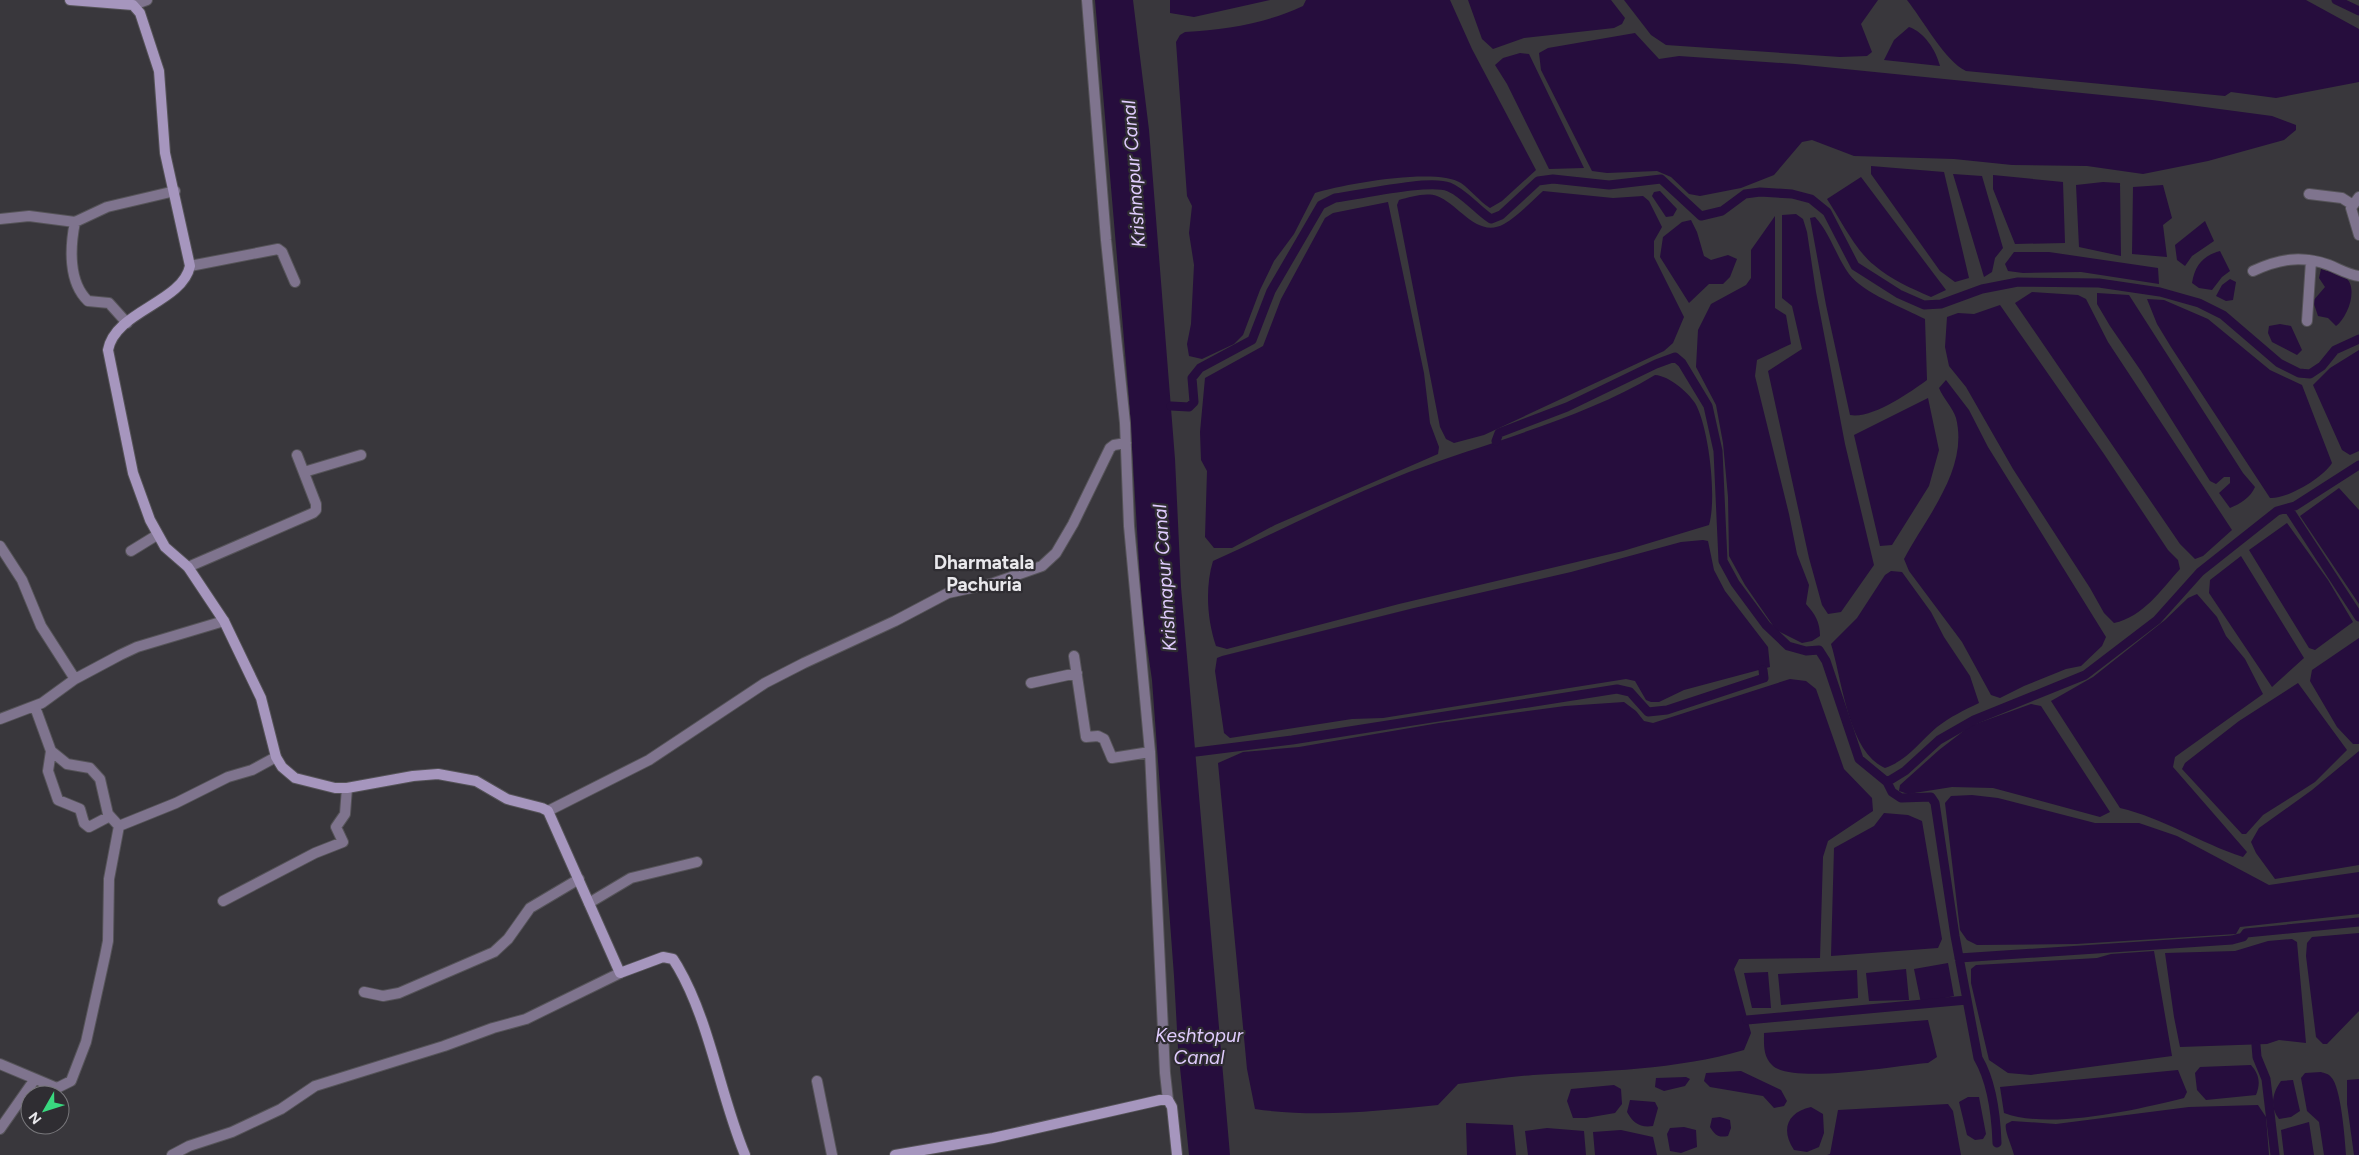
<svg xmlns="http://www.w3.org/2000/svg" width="2359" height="1155" font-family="Figtree,sans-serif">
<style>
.water{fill:#260d3d}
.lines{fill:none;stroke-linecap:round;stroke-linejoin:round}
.canal{stroke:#260d3d;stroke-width:9}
.street-casing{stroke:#555358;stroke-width:12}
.secondary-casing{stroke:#555358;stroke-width:12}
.street{stroke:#7f748e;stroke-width:10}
.secondary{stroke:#a696be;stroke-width:10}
.labels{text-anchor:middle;stroke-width:4.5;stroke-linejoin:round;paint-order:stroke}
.water-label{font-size:19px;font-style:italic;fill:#e0ccfe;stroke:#2f2d32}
.neighbourhood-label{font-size:19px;font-weight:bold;fill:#e9e8ec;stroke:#2f2d32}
</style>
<rect width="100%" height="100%" fill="#39373c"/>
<!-- water -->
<path class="water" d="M 1095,0 L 1133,0 L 1149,130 L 1175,459 L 1181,587 L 1230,1155 L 1189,1155 L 1178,1048 L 1174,976 L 1152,680 L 1142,611 L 1129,398 Z
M 1170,0 L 1270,0 L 1194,17 L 1170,13 Z
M 1306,0 L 1450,0 L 1472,49 L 1536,170 L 1502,201 L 1490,208 C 1479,201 1471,190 1461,183 C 1437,167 1343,184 1315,193 L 1294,234 L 1274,261 L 1260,290 L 1243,335 L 1234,344 L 1202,359 L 1189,356 L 1187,344 L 1191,324 L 1194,265 L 1189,233 L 1192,206 L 1187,196 L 1176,42 L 1180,35 L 1185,32 C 1228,29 1264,24 1303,6 Z
M 1468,0 L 1611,0 L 1625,18 L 1622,24 L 1614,28 L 1524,38 L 1493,49 L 1482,39 Z
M 1624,0 L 1878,0 L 1861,24 L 1872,52 L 1867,56 L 1840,57 L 1666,45 L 1651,35 Z
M 1907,0 L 2306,0 L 2359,29 L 2359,82 L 2276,98 L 2231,92 L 2225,96 L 1966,71 C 1945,61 1923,20 1907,0 Z
M 1909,27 C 1924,32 1936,50 1940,66 L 1884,60 L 1894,40 Z
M 1635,33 L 1659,59 L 1679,56 L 1795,64 L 2152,100 L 2272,116 L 2296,125 L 2296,130 L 2284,140 L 2208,161 L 2143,174 L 2087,166 L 2012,165 L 1954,159 L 1854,156 L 1812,140 L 1802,142 L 1774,175 L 1741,188 L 1700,196 L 1689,194 L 1671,177 L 1657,171 L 1607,173 L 1592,171 L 1541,70 L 1539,53 L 1548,48 Z
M 1520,53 L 1529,54 L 1584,168 L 1549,169 L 1507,84 L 1495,65 L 1503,58 Z
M 1871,166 L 1944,172 L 1969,278 L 1955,282 L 1940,271 L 1871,174 Z
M 1953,174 L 1982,176 L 2003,248 L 1995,258 L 1992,272 L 1984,277 Z
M 1993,175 L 2063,182 L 2065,243 L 2015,244 L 1993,189 Z
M 1861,177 L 1946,290 L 1931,297 C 1911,288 1891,280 1874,265 C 1856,251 1840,219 1827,199 Z
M 2103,182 L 2120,183 L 2121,256 L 2079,247 L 2076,185 Z
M 2163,185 L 2172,218 L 2163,225 L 2167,257 L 2132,254 L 2133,187 Z
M 1543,191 L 1613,198 L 1643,196 L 1649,201 L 1662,227 L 1654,241 L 1654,257 L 1684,317 L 1673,343 L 1664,351 L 1484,435 L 1454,443 L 1446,439 L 1440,427 L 1397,205 L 1399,200 C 1410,197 1426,192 1437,196 C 1459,204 1477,239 1504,224 C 1518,216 1531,202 1543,191 Z
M 1660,191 L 1677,209 L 1673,216 L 1666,217 L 1652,196 L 1654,192 Z
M 1388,202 L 1424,373 L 1430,423 L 1439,447 L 1438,454 L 1275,525 L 1232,548 L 1214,548 L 1205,537 L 1207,471 L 1201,460 L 1200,432 L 1205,378 L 1263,346 L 1281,299 L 1325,218 L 1333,213 Z
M 1796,214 L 1803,219 L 1807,232 L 1816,292 L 1845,444 L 1874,565 L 1841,612 L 1828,614 L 1822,605 L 1809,558 L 1768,371 L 1802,349 L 1792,306 L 1782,298 L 1782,215 Z
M 1775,216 L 1775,308 L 1786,315 L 1791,344 L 1757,360 L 1755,376 L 1789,514 L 1797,554 L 1809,585 L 1806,604 C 1815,614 1820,622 1820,636 L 1812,641 L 1802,643 L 1776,630 L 1745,585 L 1729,556 L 1728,497 L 1723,443 L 1716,405 L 1696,367 L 1698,330 L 1711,304 L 1746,285 L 1751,278 L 1751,250 Z
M 1815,217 C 1830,233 1836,256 1849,274 C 1863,293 1904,308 1925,319 L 1927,380 C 1909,393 1872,419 1850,415 L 1826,305 L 1810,218 Z
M 1691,220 L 1697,232 L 1704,256 L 1711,260 L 1728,255 L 1737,259 L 1730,277 L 1723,284 L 1709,284 L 1689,303 L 1660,257 L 1663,237 L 1682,222 Z
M 2205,221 L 2214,241 L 2192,256 L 2185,266 L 2177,260 L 2175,245 Z
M 2220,251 L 2230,271 L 2222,277 L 2212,290 L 2199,288 L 2192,283 C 2195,266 2202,256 2220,251 Z
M 2014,252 L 2049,252 L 2158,268 L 2159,284 L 2081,272 L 2023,273 L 2008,271 L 2005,264 Z
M 2321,269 C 2329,272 2339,273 2345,277 C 2359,287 2348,317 2336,326 L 2328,318 L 2318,316 L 2313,301 L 2325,287 L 2319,278 Z
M 2230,279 L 2236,282 L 2233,300 L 2226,301 L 2216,296 L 2222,285 Z
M 2032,292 L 2078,295 L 2086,299 L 2108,342 L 2232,530 L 2203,556 L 2195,559 L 2180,544 L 2015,303 Z
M 2097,293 L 2129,295 L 2243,473 L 2255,487 C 2251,497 2240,504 2230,508 L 2219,493 L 2230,483 L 2230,477 L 2224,477 L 2216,484 L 2210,481 L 2141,371 L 2110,326 L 2097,304 Z
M 2147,299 L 2164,300 L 2208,319 L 2270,370 L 2302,385 L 2332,463 C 2323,478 2287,499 2270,498 L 2171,347 L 2157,324 Z
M 2000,305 L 2104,454 L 2168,550 L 2178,560 L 2180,569 C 2161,590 2143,617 2114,623 L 2104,613 L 2090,588 L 2013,469 L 1966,387 L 1949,366 L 1945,347 L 1947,317 L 1958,313 L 1974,314 Z
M 2280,324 L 2291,326 L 2302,350 L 2297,355 L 2272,342 L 2268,333 L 2269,326 Z
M 2359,350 L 2359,451 L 2350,455 L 2342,450 L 2313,385 L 2330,368 Z
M 1655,375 C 1669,376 1687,391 1695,403 C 1709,427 1717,499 1709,525 L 1623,551 L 1399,604 L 1227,649 L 1216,646 C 1207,620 1205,587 1213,561 C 1278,532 1342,498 1409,472 C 1488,442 1582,419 1655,375 Z
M 1946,380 L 1969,410 L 1988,447 L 2106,637 L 2102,646 L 2081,666 L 2066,669 L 2024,686 L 2000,698 L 1991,695 L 1962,642 L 1909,571 L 1904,559 C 1926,517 1969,469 1956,418 C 1953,408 1943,398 1939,388 Z
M 1928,398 L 1939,450 L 1929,486 L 1892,545 L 1880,546 L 1854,435 Z
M 2339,488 L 2359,510 L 2359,604 L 2300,516 Z
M 2287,523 L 2328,580 L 2353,622 L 2315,650 L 2309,648 L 2249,550 Z
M 1703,540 L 1708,541 L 1714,570 L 1725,591 L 1768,647 L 1770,667 L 1684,690 L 1659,702 L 1651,702 L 1646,700 L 1635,681 L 1626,679 L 1383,718 L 1352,719 L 1230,738 L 1224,733 L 1215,671 L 1217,658 L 1222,656 L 1414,608 L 1571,572 L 1681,542 Z
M 2241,556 L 2304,658 L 2272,687 L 2209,593 L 2210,580 Z
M 1891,571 L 1902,572 L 1931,612 L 1944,637 L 1970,676 L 1979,703 C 1964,710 1950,717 1937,727 C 1919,742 1908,760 1885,768 C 1848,752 1842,679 1831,644 L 1857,618 L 1885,575 Z
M 2197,594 L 2217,617 L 2226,636 L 2245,659 L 2263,694 L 2175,757 L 2173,767 L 2247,852 L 2243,857 C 2200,843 2163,818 2120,808 L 2051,701 L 2093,677 L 2165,620 L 2188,598 Z
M 2359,638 L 2359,744 L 2353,744 L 2337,727 L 2310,681 L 2312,670 Z
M 1790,679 L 1806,681 L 1816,689 L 1844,769 L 1872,798 L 1873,811 L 1828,841 L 1823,857 L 1820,958 L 1739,959 L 1734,969 L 1751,1033 L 1744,1050 C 1676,1070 1603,1071 1533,1075 C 1508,1077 1483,1081 1458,1084 L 1438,1105 C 1378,1111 1316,1118 1255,1109 L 1247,1069 L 1218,763 L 1243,752 L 1299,747 L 1439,723 L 1565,706 L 1624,702 L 1636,711 L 1644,721 L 1653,723 Z
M 2298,683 L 2347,750 L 2315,782 L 2263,815 L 2246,834 L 2242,834 L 2182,769 L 2185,763 L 2239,721 Z
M 2031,704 L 2041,706 L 2110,812 L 2100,817 L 1993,788 L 1952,787 L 1908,794 L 1899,791 L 1900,785 L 1939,750 L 1970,726 Z
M 2359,751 L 2359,865 L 2275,879 L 2256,853 L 2251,842 L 2259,828 L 2312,790 Z
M 1972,795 L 1998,798 L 2095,823 L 2139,823 L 2177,836 L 2269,885 L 2359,872 L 2359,914 L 2240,927 L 2236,934 L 2076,944 L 1977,945 L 1967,940 L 1960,930 L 1945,803 L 1951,796 Z
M 1884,813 L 1908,815 L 1922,821 L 1942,939 L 1938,948 L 1831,956 L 1834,848 L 1874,826 Z
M 2359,933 L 2359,1011 L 2327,1044 L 2323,1044 L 2316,1037 L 2306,956 L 2307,943 L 2312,937 Z
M 2292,939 L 2297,942 L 2306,1043 L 2279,1040 L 2267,1044 L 2180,1047 L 2174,1017 L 2165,953 L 2235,951 L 2268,941 Z
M 2154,951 L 2172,1056 L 2031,1075 L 2008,1073 L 1989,1060 L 1971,983 L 1971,969 L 1976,965 L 2097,958 L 2111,954 Z
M 1948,963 L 1954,996 L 1921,1003 L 1914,969 Z
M 1906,969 L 1909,1000 L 1869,1001 L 1866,973 Z
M 1857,970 L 1858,998 L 1781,1005 L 1778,974 Z
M 1768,972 L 1771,1008 L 1752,1008 L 1744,973 Z
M 1928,1020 L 1937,1057 L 1928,1063 C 1900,1065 1791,1085 1772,1065 C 1763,1056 1764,1045 1764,1033 Z
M 2251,1065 C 2259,1074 2261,1083 2256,1095 L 2206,1100 L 2197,1090 L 2195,1073 L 2200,1067 Z
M 2178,1070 L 2187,1092 L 2184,1098 C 2136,1110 2049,1130 2004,1113 L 2000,1087 Z
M 1741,1071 L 1781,1090 L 1787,1101 L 1784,1106 L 1774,1108 L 1763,1096 L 1710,1087 L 1704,1081 L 1706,1073 Z
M 2321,1072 C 2324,1073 2329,1074 2331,1077 C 2341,1086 2345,1140 2346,1155 L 2324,1155 L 2319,1122 L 2307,1111 L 2301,1078 L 2305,1073 Z
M 1686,1077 L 1690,1079 L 1685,1086 L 1664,1091 L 1655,1087 L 1656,1078 Z
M 2359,1079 L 2359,1155 L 2354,1155 L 2347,1104 L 2347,1080 Z
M 2293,1080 L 2300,1111 L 2291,1117 L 2279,1119 C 2269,1106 2273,1092 2281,1081 Z
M 1614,1085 L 1621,1089 L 1622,1104 L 1615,1113 L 1586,1118 L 1573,1118 L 1567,1101 L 1571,1089 Z
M 1968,1097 L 1979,1097 L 1986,1134 L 1983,1139 L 1975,1140 L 1967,1135 L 1959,1102 Z
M 1630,1100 L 1655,1102 L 1658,1108 L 1653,1126 C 1640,1128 1633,1123 1627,1112 Z
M 1948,1104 L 1953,1111 L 1961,1155 L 1827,1155 L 1830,1154 L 1838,1110 Z
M 2258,1105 L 2266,1117 L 2269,1155 L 2014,1155 C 2012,1146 2004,1131 2006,1124 L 2012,1121 L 2056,1124 L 2189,1107 Z
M 1811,1107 L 1823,1114 L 1824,1133 L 1819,1147 L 1807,1152 L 1794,1150 C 1780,1129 1788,1112 1811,1107 Z
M 1720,1117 L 1730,1120 L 1731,1128 L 1728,1136 C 1718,1138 1715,1135 1710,1127 L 1712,1118 Z
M 2309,1122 L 2314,1155 L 2284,1155 L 2281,1130 Z
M 1466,1123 L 1513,1125 L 1516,1155 L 1467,1155 Z
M 1684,1127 L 1696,1130 L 1697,1147 L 1681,1153 L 1670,1151 L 1667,1134 L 1670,1128 Z
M 1547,1128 L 1584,1131 L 1586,1155 L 1528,1155 L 1525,1131 Z
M 1621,1130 L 1653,1137 L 1657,1155 L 1595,1155 L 1593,1132 Z"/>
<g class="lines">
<!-- canal -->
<path class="canal" d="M 2336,0 L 2359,11
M 1171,406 L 1189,407 L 1194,402 L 1192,378 L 1200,368 L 1252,340 L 1271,291 L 1321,205 L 1335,198 C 1360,195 1429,179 1449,187 C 1464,193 1477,210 1491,219 L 1501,215 L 1538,181 L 1553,179 L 1609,185 L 1661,179 L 1701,216 L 1722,211 L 1745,194 L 1760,192 L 1792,194 L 1811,199 L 1827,212 L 1855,266 L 1899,294 L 1924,305 L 1941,304 L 1982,289 L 2018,282 L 2099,283 L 2160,292 L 2199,303 L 2223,315 L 2279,363 L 2299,373 L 2310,374 L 2322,366 L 2335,350 L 2359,339
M 1496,441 L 1499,433 L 1567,407 L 1656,364 L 1675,357 L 1682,363 L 1708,406 L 1718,451 L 1723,561 L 1735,583 L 1766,625 L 1788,646 L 1806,651 L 1819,650 L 1826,661 L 1859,759 L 1887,782 L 1892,792 L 1901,798 L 1931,797 L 1935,803 L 1955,936 L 1978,1058 C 1992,1082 1996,1114 1997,1143
M 2288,508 L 2359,617
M 1196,752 L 1292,740 L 1617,689 L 1630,692 L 1648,712 L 1667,710 L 1764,678 L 1763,670
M 1887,782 L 1905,771 L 1939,740 L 1974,720 L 2085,675 L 2157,620 L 2200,572 L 2277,511 L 2295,506 L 2359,465
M 1959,958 L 2232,940 L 2243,937 L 2246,933 L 2359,922
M 1747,1020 L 1967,1000
M 2256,1045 L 2257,1057 L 2266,1079 L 2275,1155"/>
<defs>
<path id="street" d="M 1087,0 L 1106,240 L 1125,423 L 1129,526 L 1150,752 L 1165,1073 L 1168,1100
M 133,5 L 147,0
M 2309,194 L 2342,198 L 2353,205
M 2359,197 L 2351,208 L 2359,235
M 0,219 L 29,216 L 75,222
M 190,266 L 278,249 L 282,252 L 295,282
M 2253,271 C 2279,259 2301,255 2329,265 C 2339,269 2349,275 2359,276
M 2307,321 L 2311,261
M 127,323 L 109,303 L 88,301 C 68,282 70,247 75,222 L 107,207 L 175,191
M 304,472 L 361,455
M 0,546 L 22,580 L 41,626 L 75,679
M 131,551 L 157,535
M 188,567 L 313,513 L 316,510 L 316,504 L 297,455
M 1074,656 L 1086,737 L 1098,736 L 1104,739 L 1112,758 L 1150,752
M 1031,683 L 1077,673
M 35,707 L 51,751 L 67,764 L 90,768 L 100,779 L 108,814 L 119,826
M 0,719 L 42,703 L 75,679 L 120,655 L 137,647 L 224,621
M 51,751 L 48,771 L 58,800 L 80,809 L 84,823 L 89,827 L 110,816
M 548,811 L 649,760 L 765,683 L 804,663 L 895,621 L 948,593 L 994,583 L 1042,566 L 1056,553 L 1073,524 L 1110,448 L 1114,445 L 1126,443
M 223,901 L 315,853 L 343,842 L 336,827 L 345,814 L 347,788
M 589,903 L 631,878 L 697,862
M 364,992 L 383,996 L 399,993 L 494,952 L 508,939 L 530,908 L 579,879
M 0,1064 L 57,1088 L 71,1081 L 86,1042 L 105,956 L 108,941 L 109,879 L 119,826 L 176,803 L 228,777 L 252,770 L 276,757
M 817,1081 L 832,1155
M 0,1129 L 35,1079
M 172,1155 L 189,1146 L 232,1132 L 281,1109 L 315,1086 L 444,1046 L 493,1028 L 526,1019 L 620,973"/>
<path id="secondary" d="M 70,0 L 133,5 L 140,13 L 159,71 L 165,153 L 190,266 C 182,303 115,311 108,350 L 133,473 L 150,520 L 165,547 L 188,567 L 224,621 L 261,698 L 276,757 L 282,767 L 295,778 L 335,788 L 347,788 L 413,776 L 438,774 L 476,781 L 507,799 L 542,808 L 548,811 L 620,973 L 663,957 L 673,959 L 678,967 C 710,1022 720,1095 745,1155
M 895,1155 L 993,1138 L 1160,1100 L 1168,1100 L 1172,1107 L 1177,1155"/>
</defs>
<!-- street casing -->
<use href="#street" class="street-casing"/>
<!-- secondary casing -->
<use href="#secondary" class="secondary-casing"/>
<!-- street -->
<use href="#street" class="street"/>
<!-- secondary -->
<use href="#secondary" class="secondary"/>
</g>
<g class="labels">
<!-- water labels -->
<g class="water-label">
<text transform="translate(1133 174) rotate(-94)" y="7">Krishnapur Canal</text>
<text transform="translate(1164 578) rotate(-94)" y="7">Krishnapur Canal</text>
<text x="1199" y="1042">Keshtopur<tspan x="1199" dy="22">Canal</tspan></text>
</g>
<!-- neighbourhood labels -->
<g class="neighbourhood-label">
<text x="984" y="569">Dharmatala<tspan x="984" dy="22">Pachuria</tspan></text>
</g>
</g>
<!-- north arrow -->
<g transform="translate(45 1110) rotate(231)"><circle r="24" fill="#2f2d32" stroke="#79787c"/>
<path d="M0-4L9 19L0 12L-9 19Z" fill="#39d87f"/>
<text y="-8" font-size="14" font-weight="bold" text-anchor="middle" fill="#e9e8ec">N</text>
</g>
</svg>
